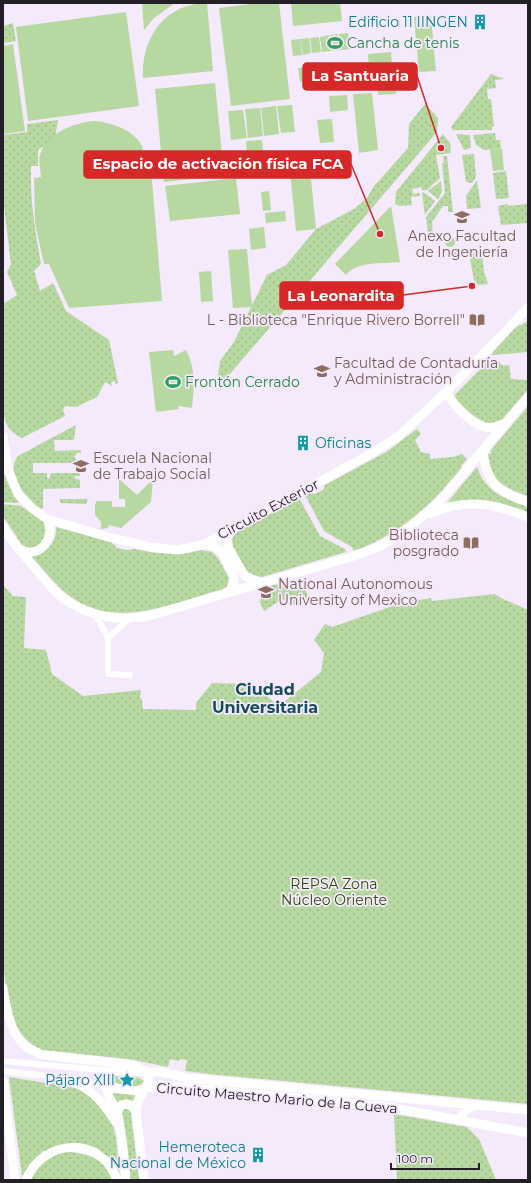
<svg xmlns="http://www.w3.org/2000/svg" width="531" height="1183" font-family="Montserrat,sans-serif">
<style>
.grass{fill:url(#grass-dots)}
.garden{fill:#b7d8a1}
.lines{fill:none;stroke-linecap:round;stroke-linejoin:round}
.street{stroke:#fff;stroke-width:6}
.secondary{stroke:#fff;stroke-width:9}
.labels{text-anchor:middle;stroke-width:3.5;stroke-linejoin:round;paint-order:stroke}
.culture-label{font-size:14px;fill:#0d838f;stroke:#f5e9fc;text-anchor:end}
.leisure-label{font-size:14px;fill:#27864d;stroke:#f5e9fc;text-anchor:start}
.education-label{font-size:14px;fill:#785e54;stroke:#f5e9fc;text-anchor:start}
.street-label{font-size:14px;fill:#231f26;stroke:#f5e9fc}
.park-label{font-size:14px;fill:#284c00;stroke:#f5e9fc}
.quarter-label{font-size:16px;font-weight:bold;fill:#154d5a;stroke:#f5e9fc}
.leader{fill:none;stroke:#d62828;stroke-width:1.5}
.callout-dot{fill:#d62828;stroke:#f5e9fc;stroke-width:1.5}
.callout{fill:#d62828;stroke:#d62828;stroke-width:1.5}
.callout-label{font-size:15px;text-anchor:middle;font-weight:bold;fill:#fff}
</style>
<defs>
<pattern id="grass-dots" width="8" height="8" patternUnits="userSpaceOnUse"><rect width="8" height="8" fill="#b7d8a1"/><path d="M2 2h.1M6 6h.1" fill="none" stroke="#9db98a" stroke-width="1.8" stroke-linecap="round"/></pattern>
</defs>
<rect width="100%" height="100%" fill="#f5e9fc"/>
<!-- grass -->
<path class="grass" d="M 13,23 L 16,41 L 3,43 L 3,26 Z
M 491,74 L 504,79 L 495,80 L 496,88 L 487,89 L 488,99 L 491,99 L 494,126 L 492,127 L 492,130 L 453,130 L 451,127 Z
M 425,104 L 438,118 L 437,132 L 218,388 L 217,382 L 220,361 L 234,342 L 267,275 L 286,265 L 316,229 L 354,209 L 367,198 L 374,186 L 408,148 L 409,124 Z
M 58,120 L 55,138 L 38,150 L 38,166 L 31,166 C 30,200 35,231 41,264 L 34,271 L 40,291 L 53,283 L 66,311 L 109,340 L 118,383 L 115,384 L 115,381 L 111,382 L 112,386 L 105,382 L 97,397 L 76,407 L 65,406 L 63,410 L 65,416 L 22,438 C 9,431 6,426 3,412 L 3,304 L 17,295 L 7,272 L 11,265 L 3,197 L 3,135 L 27,132 L 27,124 Z
M 495,133 L 496,140 L 500,140 L 501,149 L 484,150 L 476,145 L 473,135 Z
M 443,134 L 450,143 L 451,153 L 436,155 L 440,178 L 427,190 L 422,190 L 421,187 L 412,189 L 413,194 L 420,193 L 420,196 L 411,197 L 412,205 L 400,206 L 395,204 L 396,192 Z
M 456,134 L 470,135 L 471,148 L 464,150 Z
M 474,154 L 476,177 L 472,183 L 466,182 L 462,155 Z
M 443,156 L 447,156 L 453,212 L 448,212 L 448,206 L 443,206 L 432,222 L 433,234 L 428,234 L 426,217 L 445,193 L 442,163 L 444,163 Z
M 506,171 L 509,198 L 496,199 L 493,173 Z
M 477,180 L 481,208 L 467,209 L 466,196 Z
M 441,181 L 442,192 L 438,199 L 428,191 Z
M 423,192 L 435,201 L 425,215 L 422,193 Z
M 508,204 L 508,206 L 528,204 L 528,223 L 501,225 L 498,206 Z
M445 242a5 5 0 1 1 10 0a5 5 0 1 1-10 0Z
M 455,248 L 457,259 L 454,259 L 454,256 L 448,257 L 447,250 Z
M 482,253 L 484,272 L 488,284 L 478,285 L 474,280 L 469,254 Z
M 528,321 L 528,352 L 492,355 L 493,352 L 515,328 Z
M 497,360 L 503,366 L 509,365 L 511,379 L 528,380 L 528,389 L 501,421 C 486,431 462,407 454,396 L 487,362 Z
M 528,406 L 528,496 C 506,488 488,481 488,454 L 491,454 L 491,450 Z
M 76,425 L 74,440 L 54,440 L 55,451 L 81,450 L 81,453 L 77,453 L 74,457 L 77,460 L 81,460 L 81,463 L 33,463 L 33,473 L 47,473 L 47,478 L 49,479 L 51,473 L 80,473 L 80,476 L 75,476 L 74,478 L 80,480 L 80,488 L 43,489 L 43,507 L 41,510 C 27,499 4,474 18,456 Z
M 417,429 L 421,434 L 415,440 L 421,452 L 430,454 L 430,459 L 453,457 L 462,454 L 467,459 L 461,466 L 462,467 C 432,505 400,534 354,551 L 352,547 L 324,531 L 305,495 L 310,493 L 315,494 L 323,490 L 325,485 L 386,452 Z
M 477,467 C 485,492 505,499 528,507 L 528,513 C 497,500 479,497 446,504 Z
M 3,474 L 4,474 L 9,486 L 19,503 L 3,502 Z
M 299,498 L 320,536 L 345,549 L 346,552 L 262,577 L 252,575 L 248,573 L 233,546 L 232,539 L 237,532 Z
M 59,499 L 88,499 L 86,504 L 61,503 Z
M 3,504 L 21,506 L 45,523 L 47,530 L 45,540 L 37,546 L 30,548 L 22,545 L 3,516 Z
M 56,527 L 111,542 L 117,548 L 126,550 L 135,549 L 156,553 L 183,554 L 201,550 L 212,552 L 218,558 L 229,578 L 227,586 L 223,589 C 172,603 114,632 67,594 C 53,583 43,568 31,556 C 46,554 57,543 56,527 Z
M 295,580 L 299,581 L 301,588 L 306,591 L 309,599 L 294,605 L 282,599 L 264,611 L 260,603 L 262,588 Z
M 3,585 L 13,596 L 26,597 L 24,648 L 46,650 L 52,674 L 83,696 L 141,690 L 140,698 L 142,699 L 143,709 L 196,710 L 196,703 L 212,683 L 251,684 L 279,706 L 321,672 L 324,653 L 314,640 L 325,624 L 332,627 L 401,603 L 431,598 L 432,601 L 495,594 L 501,598 L 528,610 L 528,1104 L 209,1074 L 185,1071 L 187,1060 L 180,1059 L 179,1061 L 170,1059 L 168,1067 L 129,1059 L 43,1050 C 8,1037 9,998 3,967 Z
M 118,1075 L 136,1076 L 144,1081 C 138,1090 120,1087 113,1080 L 113,1077 Z
M 9,1077 L 81,1089 L 98,1102 L 110,1117 L 116,1137 L 120,1180 L 109,1157 L 85,1144 L 64,1144 L 42,1152 L 22,1176 Z
M 111,1093 L 135,1095 L 133,1101 L 126,1099 L 117,1104 Z
M 129,1108 L 131,1114 L 139,1180 L 128,1180 L 122,1110 Z
M 394,1114 L 467,1127 L 479,1139 L 496,1180 L 397,1180 Z
M 63,1151 C 86,1154 104,1156 112,1180 L 30,1180 L 43,1159 Z"/>
<!-- garden -->
<path class="garden" d="M 142,3 L 175,3 L 154,18 L 144,30 Z
M 207,3 L 213,71 L 143,78 C 141,38 165,3 207,3 Z
M 258,3 L 279,3 L 290,99 L 231,106 L 219,8 Z
M 291,3 L 340,3 L 342,21 L 293,26 Z
M 126,12 L 139,106 L 28,121 L 16,27 Z
M 431,16 L 436,71 L 419,72 L 414,17 Z
M 348,33 L 350,49 L 341,50 L 339,34 Z
M 338,34 L 341,50 L 332,51 L 330,35 Z
M 329,35 L 331,51 L 322,52 L 320,37 Z
M 319,37 L 321,52 L 312,53 L 310,38 Z
M 309,38 L 311,53 L 303,55 L 300,39 Z
M 300,39 L 302,55 L 293,56 L 291,40 Z
M 13,44 L 25,131 L 3,134 L 3,46 Z
M 391,52 L 392,67 L 369,69 L 368,54 Z
M 323,65 L 324,80 L 300,82 L 298,68 Z
M 395,78 L 396,94 L 378,95 L 377,80 Z
M 366,81 L 367,90 L 348,91 L 347,82 Z
M 215,83 L 224,176 L 164,182 L 155,89 Z
M 372,93 L 378,150 L 359,153 L 353,94 Z
M 347,95 L 348,110 L 330,112 L 329,96 Z
M 292,105 L 295,132 L 281,133 L 277,106 Z
M 276,106 L 279,134 L 264,136 L 261,108 Z
M 260,108 L 263,136 L 248,138 L 245,109 Z
M 243,110 L 247,138 L 231,140 L 228,111 Z
M 332,119 L 334,142 L 320,143 L 317,120 Z
M 96,121 C 112,123 134,130 142,146 C 144,151 143,160 144,165 L 151,168 L 162,301 L 69,308 L 49,264 L 44,264 L 35,223 L 34,178 L 41,177 C 41,171 38,162 40,155 C 46,133 75,122 96,121 Z
M 262,140 L 265,167 L 248,168 L 246,141 Z
M 502,149 L 504,170 L 493,171 L 490,150 Z
M 310,169 L 316,229 L 296,231 L 290,171 Z
M 236,178 L 240,214 L 170,221 L 165,186 Z
M 269,191 L 271,210 L 263,211 L 261,192 Z
M 391,206 L 400,262 C 381,264 357,261 346,275 L 335,264 Z
M 285,211 L 286,221 L 266,223 L 265,213 Z
M 264,227 L 266,248 L 251,250 L 249,229 Z
M 247,249 L 252,307 L 233,308 L 228,250 Z
M 211,271 L 213,301 L 201,302 L 199,272 Z
M 173,350 L 174,356 L 186,350 C 196,368 194,388 192,408 L 178,406 L 179,409 L 156,412 L 149,352 Z
M 119,479 L 137,495 L 153,479 L 151,502 L 121,528 L 109,525 L 108,528 L 101,529 L 101,522 L 95,515 L 95,504 L 97,501 L 112,501 L 112,507 L 125,507 L 125,499 L 119,499 Z"/>
<g class="lines">
<!-- street -->
<path class="street" d="M 96,615 L 108,638 L 108,674 L 130,675
M 108,638 L 129,619
M 3,1061 L 112,1071
M 3,1071 L 65,1078
M 74,1079 L 107,1087"/>
<!-- secondary -->
<path class="secondary" d="M 447,391 C 451,404 471,424 485,427 C 492,429 499,426 506,423
M 3,437 L 8,469 L 18,494 L 32,508 L 47,519 L 108,537 L 150,547 L 178,550 L 205,544 L 367,456 L 399,436 L 447,391 L 528,308
M 483,450 C 486,483 498,492 528,502
M 430,514 C 465,497 495,504 528,517
M 3,526 C 10,541 22,553 33,566 C 40,574 47,583 55,591 C 81,616 118,623 152,615 L 351,557 L 381,546 L 405,531 L 439,502 L 528,397
M 229,530 L 227,541 L 229,550 L 245,576 L 259,582
M 205,544 L 215,547 L 222,552 L 234,576 L 234,583 L 230,591
M 19,549 C 39,561 57,537 47,519
M 3,988 C 8,1017 11,1045 43,1055 L 133,1065 L 147,1072 L 149,1082 L 138,1101 L 136,1112 L 144,1180
M 62,1078 C 88,1085 101,1099 115,1121
M 3,1081 L 15,1180
M 107,1087 L 137,1091 L 159,1085 L 389,1107 L 528,1133
M 117,1113 L 121,1105 C 129,1103 132,1105 136,1112
M 460,1119 L 465,1110 L 476,1105
M 26,1180 C 43,1138 102,1135 117,1180
M 126,1180 C 124,1159 123,1137 118,1116 C 114,1102 106,1098 106,1081 C 106,1076 108,1074 112,1071 L 162,1072 L 187,1078 L 528,1110"/>
</g>
<!-- icons -->
<defs>
<symbol id="building-bare" viewBox="-9 -9 18 18"><path d="M-4-6H4V6H1V3H-1V6H-4ZM-2.5-4.3h1.7v1.8h-1.7ZM.8-4.3h1.7v1.8H.8ZM-2.5-1h1.7V.8h-1.7ZM.8-1h1.7V.8H.8Z" fill="#0f9aa8" stroke="#f5e9fc" stroke-width="2.5" paint-order="stroke"/></symbol>
<symbol id="stadium-bare" viewBox="-9 -9 18 18"><path d="M0-5a6.5 5 0 1 0 0 10a6.5 5 0 1 0 0-10ZM-3.5-1.8h7v3.6h-7Z" fill="#2e9e5b" stroke="#f5e9fc" stroke-width="2.5" paint-order="stroke"/></symbol>
<symbol id="university-bare" viewBox="-9 -9 18 18"><path d="M0-5L7-2L0 1L-7-2ZM-4 1L0 2.5L4 1V4Q0 6-4 4Z" fill="#8d6e63" stroke="#f5e9fc" stroke-width="2.5" paint-order="stroke"/></symbol>
<symbol id="library-bare" viewBox="-9 -9 18 18"><path d="M-6-4Q-3-5.5-.7-3.5V5Q-3 3-6 4ZM6-4Q3-5.5 .7-3.5V5Q3 3 6 4Z" fill="#8d6e63" stroke="#f5e9fc" stroke-width="2.5" paint-order="stroke"/></symbol>
<symbol id="sight-bare" viewBox="-9 -9 18 18"><path d="M0-6L1.8-2.2L6-1.7L2.9 1.2L3.7 5.4L0 3.3L-3.7 5.4L-2.9 1.2L-6-1.7L-1.8-2.2Z" fill="#0f9aa8" stroke="#f5e9fc" stroke-width="2.5" paint-order="stroke"/></symbol>
</defs>
<g fill-rule="evenodd">
<use href="#building-bare" x="469" y="11" width="22" height="22"/>
<use href="#stadium-bare" x="324" y="32" width="22" height="22"/>
<use href="#university-bare" x="451" y="206" width="22" height="22"/>
<use href="#library-bare" x="466" y="309" width="22" height="22"/>
<use href="#university-bare" x="311" y="360" width="22" height="22"/>
<use href="#stadium-bare" x="162" y="371" width="22" height="22"/>
<use href="#building-bare" x="292" y="432" width="22" height="22"/>
<use href="#university-bare" x="70" y="455" width="22" height="22"/>
<use href="#library-bare" x="460" y="532" width="22" height="22"/>
<use href="#university-bare" x="255" y="581" width="22" height="22"/>
<use href="#sight-bare" x="116" y="1069" width="22" height="22"/>
<use href="#building-bare" x="247" y="1144" width="22" height="22"/>
</g>
<g class="labels">
<!-- culture labels -->
<g class="culture-label">
<text x="468" y="27">Edificio 11 IINGEN</text>
<text x="315" y="448" text-anchor="start">Oficinas</text>
<text x="115" y="1085">Pájaro XIII</text>
<text x="246" y="1152">Hemeroteca<tspan x="246" dy="16">Nacional de México</tspan></text>
</g>
<!-- leisure labels -->
<g class="leisure-label">
<text x="347" y="48">Cancha de tenis</text>
<text x="185" y="387">Frontón Cerrado</text>
</g>
<!-- education labels -->
<g class="education-label">
<text x="462" y="241" text-anchor="middle">Anexo Facultad<tspan x="462" dy="16">de Ingeniería</tspan></text>
<text x="465" y="325" text-anchor="end">L - Biblioteca "Enrique Rivero Borrell"</text>
<text x="334" y="368">Facultad de Contaduría<tspan x="334" dy="16">y Administración</tspan></text>
<text x="93" y="463">Escuela Nacional<tspan x="93" dy="16">de Trabajo Social</tspan></text>
<text x="459" y="540" text-anchor="end">Biblioteca<tspan x="459" dy="16">posgrado</tspan></text>
<text x="278" y="589">National Autonomous<tspan x="278" dy="16">University of Mexico</tspan></text>
</g>
<!-- street labels -->
<g class="street-label">
<text transform="translate(268 509) rotate(-28)" y="5">Circuito Exterior</text>
<text transform="translate(277 1098) rotate(5)" y="5">Circuito Maestro Mario de la Cueva</text>
</g>
<!-- park labels -->
<g class="park-label">
<text x="334" y="889">REPSA Zona<tspan x="334" dy="16">Núcleo Oriente</tspan></text>
</g>
<!-- quarter labels -->
<g class="quarter-label">
<text x="265" y="695">Ciudad<tspan x="265" dy="18">Universitaria</tspan></text>
</g>
</g>
<!-- callouts -->
<path class="leader" d="M441 148L417 76M380 234L351 164M472 286L403 295"/>
<g class="callout-dot">
<circle cx="441" cy="148" r="4"/>
<circle cx="380" cy="234" r="4"/>
<circle cx="472" cy="286" r="4"/>
</g>
<g class="callout">
<rect x="303" y="63" width="114" height="27" rx="4"/>
<rect x="84" y="151" width="267" height="27" rx="4"/>
<rect x="280" y="282" width="123" height="27" rx="4"/>
</g>
<g class="callout-label">
<text x="360" y="81">La Santuaria</text>
<text x="218" y="169">Espacio de activación física FCA</text>
<text x="341" y="301">La Leonardita</text>
</g>
<!-- border -->
<rect width="531" height="1183" fill="none" stroke="#231f26" stroke-width="8"/>
<!-- scale -->
<path d="M391 1163v6h88v-6" fill="none" stroke="#231f26" stroke-width="2"/>
<text x="397" y="1163" font-size="12" fill="#231f26" stroke="#f5e9fc" stroke-width="3" paint-order="stroke">100 m</text>
</svg>
